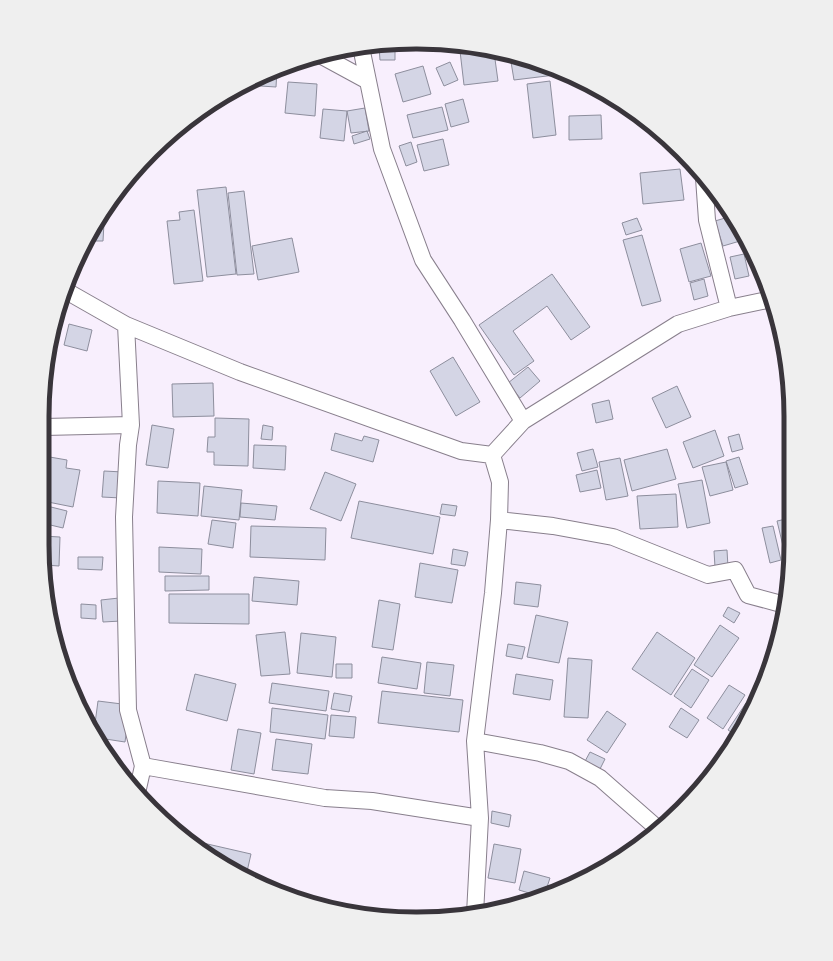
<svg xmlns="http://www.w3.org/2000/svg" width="833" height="961" font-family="'Alegreya Sans',sans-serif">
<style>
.building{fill:#d4d5e5;stroke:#8d8e9d}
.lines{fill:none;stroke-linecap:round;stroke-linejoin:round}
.minor-casing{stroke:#887f8c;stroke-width:18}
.minor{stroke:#fff;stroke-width:16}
.rim{fill:none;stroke:#39353b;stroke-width:5}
</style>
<rect width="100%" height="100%" fill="#f8effd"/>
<!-- building -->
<path class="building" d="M 395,46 L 395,60 L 380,60 L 379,47 Z
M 478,49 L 494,52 L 498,81 L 464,85 L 460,51 Z
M 514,55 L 554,70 L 555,75 L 514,80 L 510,56 Z
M 450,62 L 458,80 L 444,86 L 436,68 Z
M 423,66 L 431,94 L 403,102 L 395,74 Z
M 277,70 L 276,87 L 245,85 Z
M 550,81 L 556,135 L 533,138 L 527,84 Z
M 288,82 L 317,84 L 315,116 L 285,113 Z
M 463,99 L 469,122 L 451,127 L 445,104 Z
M 442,107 L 448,130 L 413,138 L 407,115 Z
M 365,108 L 369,131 L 351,133 L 347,111 Z
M 323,109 L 347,111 L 344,141 L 320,138 Z
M 601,115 L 602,139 L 569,140 L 569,116 Z
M 367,131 L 370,139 L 354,144 L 352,136 Z
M 443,139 L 449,165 L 424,171 L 417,145 Z
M 411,142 L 417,162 L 406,166 L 399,146 Z
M 680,169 L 684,200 L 643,204 L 640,173 Z
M 226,187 L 236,274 L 207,277 L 197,190 Z
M 244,191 L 254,274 L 237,275 L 228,193 Z
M 194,210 L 203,281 L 174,284 L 167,221 L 180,220 L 179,212 Z
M 732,216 L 740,241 L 723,246 L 715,221 Z
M 637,218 L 642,230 L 626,235 L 622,223 Z
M 98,223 L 104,223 L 103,241 L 87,241 Z
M 741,230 L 760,271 L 753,272 Z
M 642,235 L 661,301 L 642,306 L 623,240 Z
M 292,238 L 299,272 L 258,280 L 252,246 Z
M 701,243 L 711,276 L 689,282 L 680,249 Z
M 744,254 L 749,276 L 735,279 L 730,257 Z
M 552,274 L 590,327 L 571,340 L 547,306 L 513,331 L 534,361 L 514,375 L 479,325 Z
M 704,279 L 708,296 L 694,300 L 690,283 Z
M 69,324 L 92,330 L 87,351 L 64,345 Z
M 453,357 L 480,402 L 456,416 L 430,371 Z
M 528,367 L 540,381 L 520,398 L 508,383 Z
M 213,383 L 214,416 L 173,417 L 172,384 Z
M 677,386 L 691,417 L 666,428 L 652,398 Z
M 609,400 L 613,419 L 596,423 L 592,404 Z
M 785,413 L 790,413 L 790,446 L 787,446 Z
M 215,418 L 249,419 L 248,466 L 214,465 L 214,452 L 207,452 L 208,437 L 215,437 Z
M 152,425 L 174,429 L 168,468 L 146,465 Z
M 263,425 L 273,427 L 272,440 L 261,439 Z
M 715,430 L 724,456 L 693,468 L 683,442 Z
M 335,433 L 362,441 L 364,436 L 379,440 L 373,462 L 331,450 Z
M 739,434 L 743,449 L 732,452 L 728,437 Z
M 254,445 L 286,446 L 285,470 L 253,468 Z
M 593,449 L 598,467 L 582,471 L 577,453 Z
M 667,449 L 676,479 L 632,491 L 624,460 Z
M 44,456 L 67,460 L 66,468 L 80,470 L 73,507 L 43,501 Z
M 739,457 L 748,484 L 735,488 L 726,461 Z
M 620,458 L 628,496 L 606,500 L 599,462 Z
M 726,462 L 733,490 L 710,496 L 702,467 Z
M 597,470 L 601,488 L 580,492 L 576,475 Z
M 104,471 L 123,472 L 121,498 L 102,497 Z
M 325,472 L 356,484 L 341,521 L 310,509 Z
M 702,480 L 710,523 L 687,528 L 678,484 Z
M 158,481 L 200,483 L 198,516 L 157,513 Z
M 204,486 L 242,490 L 239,520 L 201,516 Z
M 676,494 L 678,527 L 640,529 L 637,496 Z
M 359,501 L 440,517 L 433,554 L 351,538 Z
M 241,503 L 277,506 L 275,520 L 240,517 Z
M 442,504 L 457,506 L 455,516 L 440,514 Z
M 43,505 L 67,511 L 63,528 L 42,523 Z
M 791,518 L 791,548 L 784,550 L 777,521 Z
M 212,520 L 236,523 L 233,548 L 208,544 Z
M 251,526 L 326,528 L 325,560 L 250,557 Z
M 773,526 L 781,560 L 770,563 L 762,528 Z
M 42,536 L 60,537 L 59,566 L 45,565 Z
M 159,547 L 202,549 L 201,574 L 159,572 Z
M 453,549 L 468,552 L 465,566 L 451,564 Z
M 727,550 L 728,567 L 715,567 L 714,551 Z
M 78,557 L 103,557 L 102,570 L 78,569 Z
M 420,563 L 458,570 L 452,603 L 415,597 Z
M 165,576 L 209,576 L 209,590 L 165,591 Z
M 254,577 L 299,581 L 297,605 L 252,601 Z
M 516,582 L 541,585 L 538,607 L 514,604 Z
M 169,594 L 249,594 L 249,624 L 169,623 Z
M 119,598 L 121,621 L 103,622 L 101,600 Z
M 379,600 L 400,604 L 393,650 L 372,647 Z
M 81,604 L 96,605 L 96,619 L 81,618 Z
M 728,607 L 740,613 L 734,623 L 723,616 Z
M 536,615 L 568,622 L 559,663 L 527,657 Z
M 720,625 L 739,638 L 712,677 L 694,665 Z
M 285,632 L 290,674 L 261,676 L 256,635 Z
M 657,632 L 695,658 L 671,695 L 632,669 Z
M 301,633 L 336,637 L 332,677 L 297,673 Z
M 508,644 L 525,647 L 522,659 L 506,656 Z
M 382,657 L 421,663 L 417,689 L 378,683 Z
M 568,658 L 592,660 L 588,718 L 564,717 Z
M 427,662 L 454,665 L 450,696 L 424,693 Z
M 336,664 L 352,664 L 352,678 L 336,678 Z
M 692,669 L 709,680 L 691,708 L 674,696 Z
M 195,674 L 236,684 L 227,721 L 186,710 Z
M 516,674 L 553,680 L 550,700 L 513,694 Z
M 272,683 L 329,691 L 326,711 L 269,703 Z
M 729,685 L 745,695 L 723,729 L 707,718 Z
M 382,691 L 463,700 L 459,732 L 378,723 Z
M 334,693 L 352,696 L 349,712 L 331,709 Z
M 98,701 L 130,705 L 125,742 L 99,738 L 94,731 Z
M 746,703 L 752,707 L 737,736 L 728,730 Z
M 272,708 L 328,715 L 325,739 L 270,732 Z
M 681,708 L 699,720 L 687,738 L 669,727 Z
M 607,711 L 626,724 L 607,753 L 587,740 Z
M 331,715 L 356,717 L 354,738 L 329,736 Z
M 238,729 L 261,733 L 254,774 L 231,770 Z
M 276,739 L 312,744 L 308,774 L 272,770 Z
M 590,752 L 605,759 L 598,773 L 583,765 Z
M 679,801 L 685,805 L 676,814 L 672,812 Z
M 492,811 L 511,815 L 509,827 L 491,823 Z
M 190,840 L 251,854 L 246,876 L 208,856 Z
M 494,844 L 521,849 L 515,883 L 488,878 Z
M 524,871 L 550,878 L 544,896 L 542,897 L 519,890 Z"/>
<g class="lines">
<defs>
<path id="minor" d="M 361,47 L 382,149 L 423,260 L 462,320 L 523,421
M 322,56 L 368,81
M 704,178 L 707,220 L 729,308
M 68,292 L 126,325 L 240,372 L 461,451 L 492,455
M 126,325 L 131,425 L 128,445 L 124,517 L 128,710 L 143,766 L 137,793
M 44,427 L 131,425
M 492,455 L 523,421 L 678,324 L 729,308 L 772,299
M 499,520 L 553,526 L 613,537 L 708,575 L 735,570 L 748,595 L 785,605
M 475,741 L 540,753 L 569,761 L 600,778 L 657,828
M 143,766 L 325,798 L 372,801 L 480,818
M 475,914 L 480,818 L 475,741 L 493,593 L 499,520 L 500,482 L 492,455"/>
</defs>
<!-- minor casing -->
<use href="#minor" class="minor-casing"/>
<!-- minor -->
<use href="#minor" class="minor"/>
</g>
<!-- crop -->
<path d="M0 0H833V961H0ZM416 49H417A367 367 0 0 1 784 416V545A367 367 0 0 1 417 912H416A367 367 0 0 1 49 545V416A367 367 0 0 1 416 49Z" fill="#efefef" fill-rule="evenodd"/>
<path class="rim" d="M416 49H417A367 367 0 0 1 784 416V545A367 367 0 0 1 417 912H416A367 367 0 0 1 49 545V416A367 367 0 0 1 416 49Z"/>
</svg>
